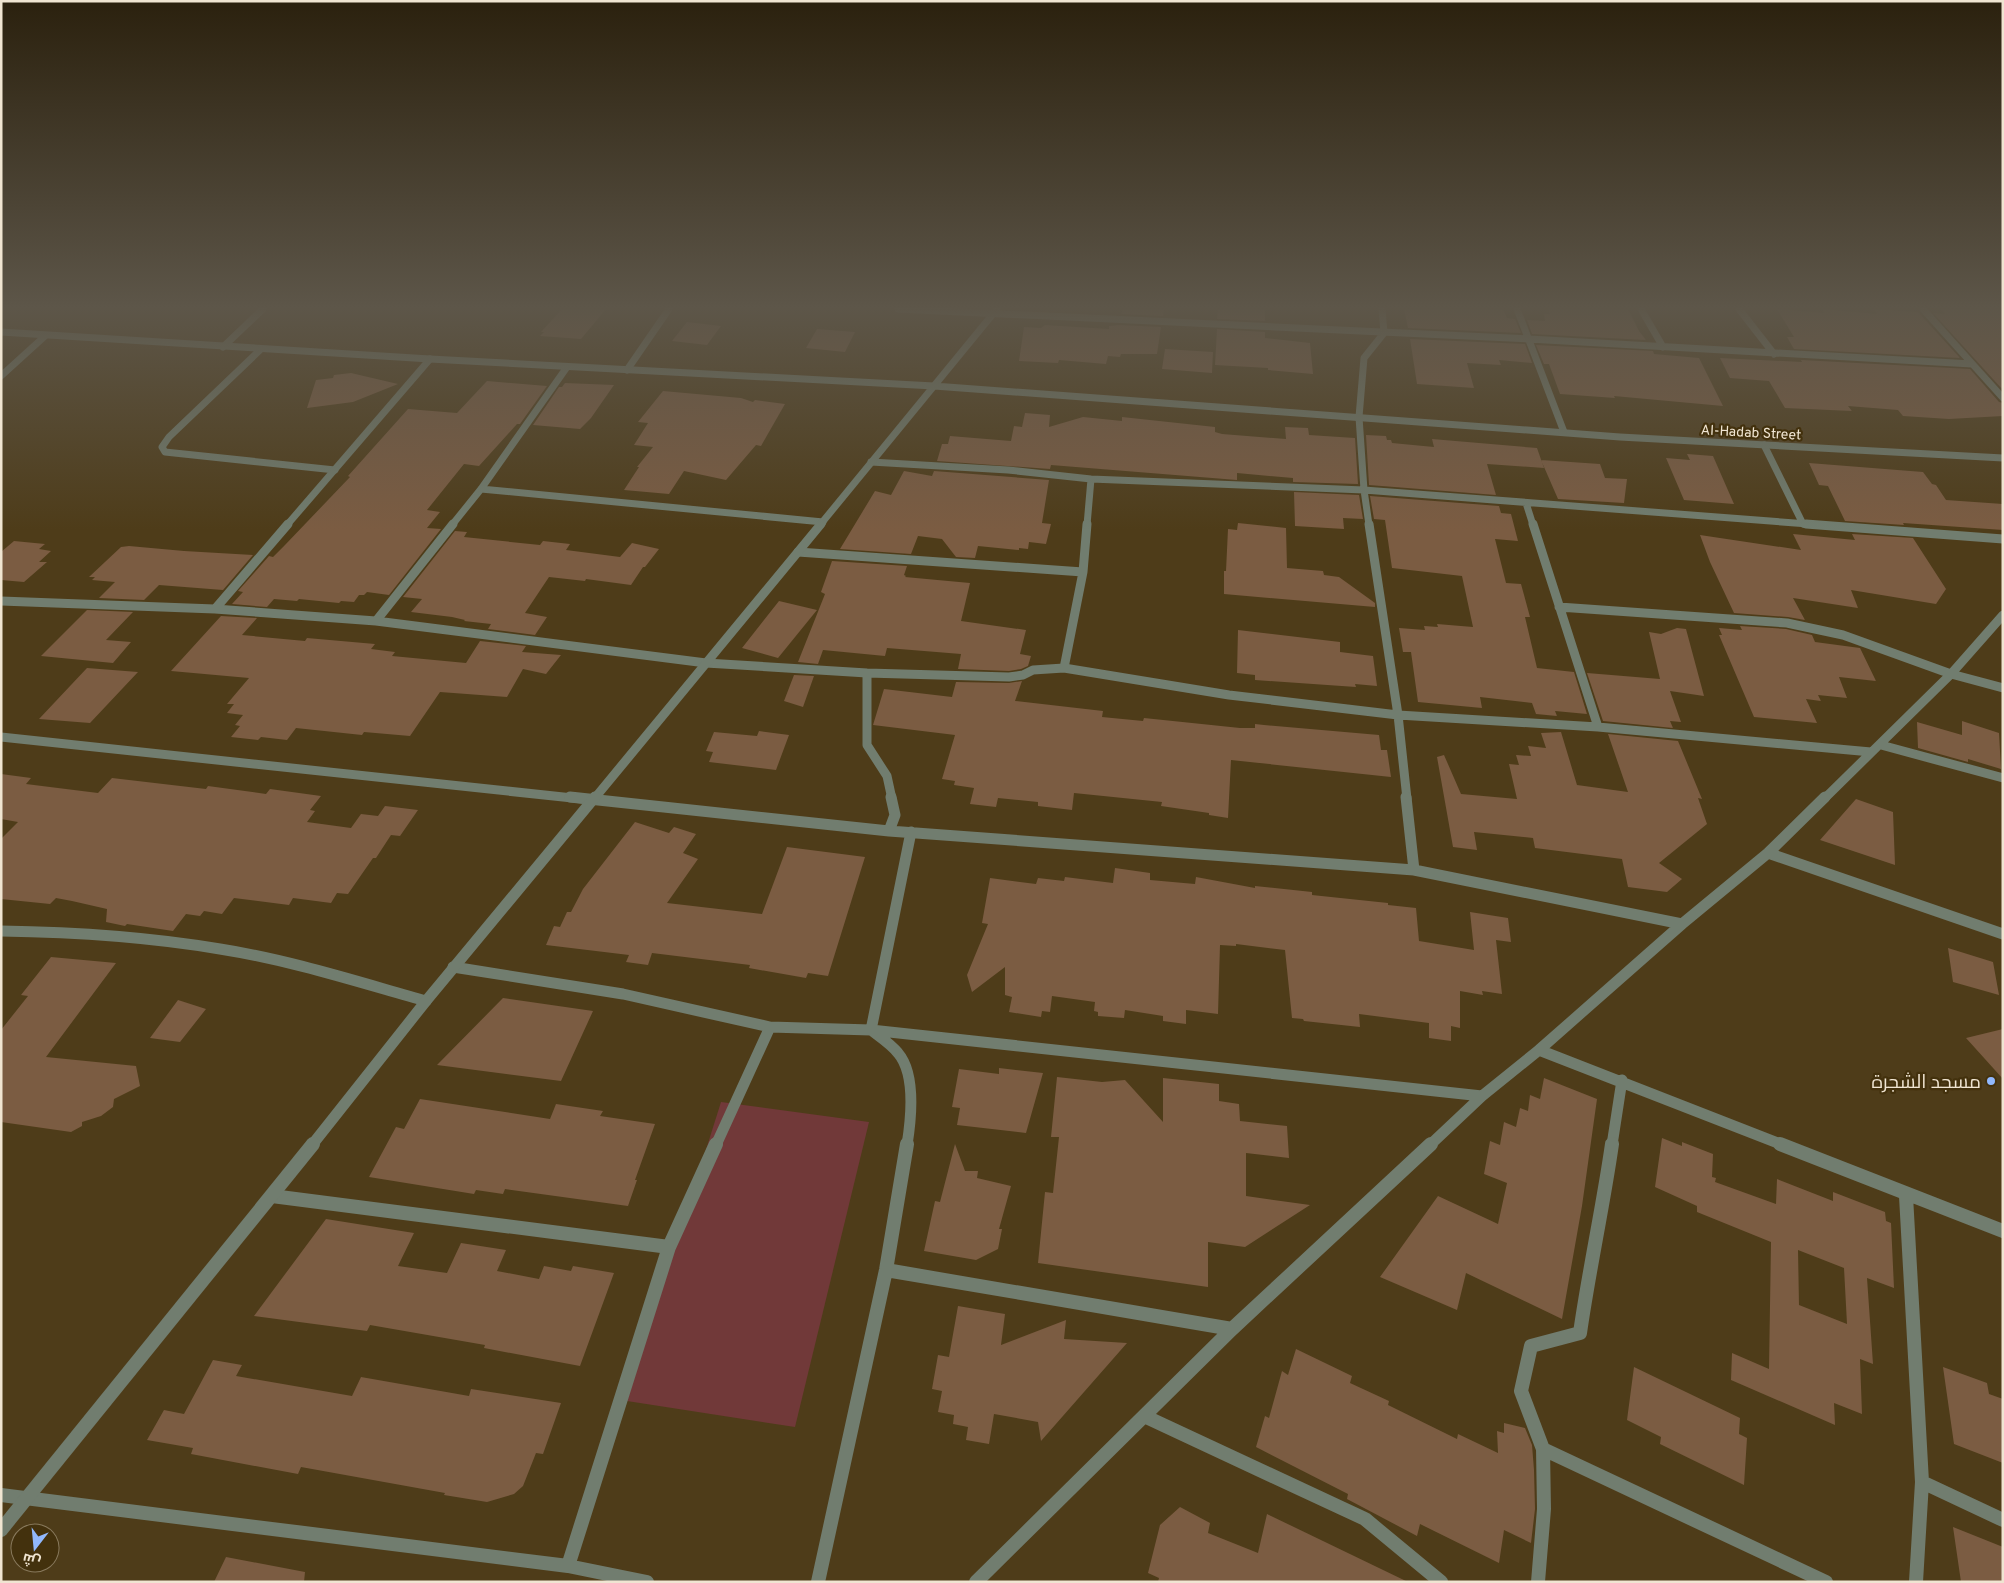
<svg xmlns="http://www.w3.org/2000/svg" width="2004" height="1583" font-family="Overpass,Cairo,sans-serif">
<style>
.green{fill:#713939}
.building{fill:#7b5c42;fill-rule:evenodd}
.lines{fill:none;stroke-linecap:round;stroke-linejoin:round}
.service{stroke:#717d6f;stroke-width:7}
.minor-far3{stroke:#717d6f;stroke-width:7}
.minor-far2{stroke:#717d6f;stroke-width:9}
.minor-far1{stroke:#717d6f;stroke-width:11}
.minor{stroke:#717d6f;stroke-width:14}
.tertiary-far3{stroke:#717d6f;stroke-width:7}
.tertiary-far2{stroke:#717d6f;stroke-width:9}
.tertiary-far1{stroke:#717d6f;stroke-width:11}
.tertiary{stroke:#717d6f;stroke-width:14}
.poi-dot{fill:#91b8fd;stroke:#43310d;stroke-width:2}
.labels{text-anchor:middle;stroke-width:4.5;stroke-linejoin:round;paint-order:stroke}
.far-street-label{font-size:14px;fill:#f0e5d2;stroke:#43310d}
.near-poi-label{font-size:19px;fill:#f0e5d2;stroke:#43310d;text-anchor:end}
</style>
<rect width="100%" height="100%" fill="#4e3c19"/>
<!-- green -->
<path class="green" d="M 721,1102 L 869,1122 L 795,1427 L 627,1401 Z"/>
<!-- building -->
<path class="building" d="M 562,309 L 606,309 L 581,339 L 540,336 L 544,332 L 541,332 Z
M 1123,309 L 1164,309 L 1163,316 L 1121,314 Z
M 1218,309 L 1265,309 L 1265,321 L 1217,319 Z
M 1404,309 L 1503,309 L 1507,318 L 1515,319 L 1521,333 L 1408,328 Z
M 1548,309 L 1628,309 L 1639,331 L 1646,340 L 1532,334 L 1527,320 L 1545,321 L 1544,314 L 1550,314 Z
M 1777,309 L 1824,313 L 1822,309 L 1877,314 L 1873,309 L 1918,312 L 1960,358 L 1794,349 L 1787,337 L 1794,337 Z
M 1941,309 L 2003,309 L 2003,390 L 1933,313 L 1945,314 Z
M 687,322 L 721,326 L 707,345 L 672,341 Z
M 1045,325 L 1109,329 L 1109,326 L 1119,325 L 1161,327 L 1157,354 L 1121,354 L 1120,357 L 1108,356 L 1106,364 L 1059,360 L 1058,363 L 1019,361 L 1024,327 L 1041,328 Z
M 817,329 L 855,332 L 845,352 L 806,348 Z
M 1217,329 L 1265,332 L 1265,338 L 1310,343 L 1313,374 L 1268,370 L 1268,368 L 1215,365 Z
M 1410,339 L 1525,344 L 1532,363 L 1499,360 L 1501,365 L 1467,363 L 1474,388 L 1417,384 Z
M 1536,345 L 1653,351 L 1654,354 L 1699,358 L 1723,406 L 1614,396 L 1615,398 L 1560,394 L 1549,364 L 1544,364 Z
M 1165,349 L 1213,352 L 1212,373 L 1162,369 Z
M 1720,358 L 1802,362 L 1801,360 L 1970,369 L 1999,402 L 2003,403 L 2003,416 L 1949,419 L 1903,416 L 1898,410 L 1848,406 L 1852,411 L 1785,408 L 1769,381 L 1730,378 Z
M 351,373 L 398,384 L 353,402 L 307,408 L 316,380 L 333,378 L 334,375 Z
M 487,381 L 547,386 L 520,424 L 517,424 L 479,466 L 464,464 L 427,510 L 440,512 L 427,528 L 441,529 L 389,595 L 367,592 L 364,595 L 359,595 L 354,602 L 341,601 L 339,603 L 299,599 L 297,601 L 274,599 L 267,607 L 232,604 L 243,592 L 238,591 L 269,556 L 273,557 L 285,545 L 350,477 L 348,476 L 408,409 L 457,413 Z
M 565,383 L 614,385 L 591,418 L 580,429 L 533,425 L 559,387 L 562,387 Z
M 663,391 L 741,398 L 753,402 L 755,400 L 785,404 L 761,446 L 756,445 L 726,480 L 684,471 L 669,494 L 624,490 L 639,467 L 637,467 L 653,447 L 634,445 L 648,423 L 638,422 Z
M 1025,413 L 1050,415 L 1049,427 L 1083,417 L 1122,421 L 1122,417 L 1215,427 L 1215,432 L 1222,434 L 1286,439 L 1285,427 L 1308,428 L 1309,435 L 1355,438 L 1358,484 L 1293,482 L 1293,478 L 1237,473 L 1237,480 L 1051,465 L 1050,469 L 937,461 L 942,444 L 948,444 L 950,436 L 1011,441 L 1014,426 L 1022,427 Z
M 1366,435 L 1386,436 L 1387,440 L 1391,440 L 1392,443 L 1434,447 L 1432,439 L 1537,448 L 1544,468 L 1487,464 L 1496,495 L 1369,485 Z
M 1687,454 L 1713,456 L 1734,504 L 1684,500 L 1666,458 L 1690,460 Z
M 1541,460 L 1600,464 L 1605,478 L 1627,479 L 1624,503 L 1558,499 Z
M 1809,463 L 1923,472 L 1932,484 L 1936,485 L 1946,500 L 2003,504 L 2003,530 L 1903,523 L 1904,525 L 1845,521 L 1828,486 L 1819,485 Z
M 904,471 L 932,476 L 934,471 L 1049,480 L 1042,523 L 1051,524 L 1046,544 L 1029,542 L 1028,549 L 1019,548 L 1019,550 L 978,546 L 975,558 L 956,557 L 942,539 L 918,536 L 911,554 L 840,549 L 875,491 L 891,495 Z
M 1294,492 L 1359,495 L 1363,519 L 1343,518 L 1344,529 L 1295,526 Z
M 1370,496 L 1499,506 L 1501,513 L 1511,514 L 1518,541 L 1495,539 L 1506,583 L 1521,584 L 1530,617 L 1525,617 L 1537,668 L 1574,672 L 1587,714 L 1555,711 L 1557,716 L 1536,714 L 1532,703 L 1480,697 L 1482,708 L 1418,702 L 1411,652 L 1403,652 L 1399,628 L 1425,630 L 1424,626 L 1438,627 L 1437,624 L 1473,627 L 1462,576 L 1392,568 L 1385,520 L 1374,519 Z
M 1238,523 L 1286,528 L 1287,568 L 1323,571 L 1324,575 L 1339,577 L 1375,603 L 1375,607 L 1224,594 L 1224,571 L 1226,571 L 1228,529 L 1237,530 Z
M 455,531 L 467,532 L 464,537 L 540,545 L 543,541 L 570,544 L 566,550 L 620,557 L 632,543 L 659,549 L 645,567 L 643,567 L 631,585 L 586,579 L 585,581 L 549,577 L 525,613 L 547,617 L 535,635 L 488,629 L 491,624 L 464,621 L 465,620 L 452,617 L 411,612 L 422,599 L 403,597 Z
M 1793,534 L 1855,540 L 1852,534 L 1913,538 L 1946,589 L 1936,604 L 1851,590 L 1858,608 L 1793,598 L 1805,620 L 1788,617 L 1734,613 L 1710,562 L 1700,535 L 1801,550 Z
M 14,541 L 45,544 L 39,549 L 51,551 L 39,562 L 47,562 L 24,582 L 1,580 L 1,552 Z
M 129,546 L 184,551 L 253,555 L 223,590 L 159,585 L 144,600 L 99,598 L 115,582 L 92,580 L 95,577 L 89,577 L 121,547 Z
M 832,561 L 907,566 L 904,575 L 906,576 L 905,577 L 970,583 L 961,621 L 1026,630 L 1020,654 L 1031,656 L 1028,666 L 1021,669 L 1009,671 L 958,669 L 961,654 L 887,648 L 885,656 L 823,650 L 818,664 L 798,662 L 825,594 L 821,592 Z
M 779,601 L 817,610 L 778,658 L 742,648 Z
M 87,610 L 133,612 L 106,640 L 131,642 L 113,663 L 41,656 Z
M 221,616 L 257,618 L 242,635 L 305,641 L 307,638 L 375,644 L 371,649 L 395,652 L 392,656 L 466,663 L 480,641 L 526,646 L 522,652 L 561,655 L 546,674 L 523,669 L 507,697 L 440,692 L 410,736 L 364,732 L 362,735 L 296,728 L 287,740 L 261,737 L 258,740 L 231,737 L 240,726 L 235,725 L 243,715 L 227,713 L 234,704 L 227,704 L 249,678 L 171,671 Z
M 1740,626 L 1786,629 L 1812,635 L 1815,642 L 1860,648 L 1876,681 L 1839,677 L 1847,698 L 1818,695 L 1821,701 L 1806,699 L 1817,723 L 1754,717 L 1719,635 L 1722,635 L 1719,628 L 1742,630 Z
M 1677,628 L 1686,629 L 1704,696 L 1670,691 L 1681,722 L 1670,721 L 1673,728 L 1603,721 L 1587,673 L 1660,679 L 1649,632 L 1661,634 Z
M 1238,630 L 1340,642 L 1340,652 L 1373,656 L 1377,686 L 1355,684 L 1356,687 L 1255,680 L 1255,675 L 1237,673 Z
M 87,668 L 138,672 L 90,723 L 39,719 Z
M 794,675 L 814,676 L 803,707 L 784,701 Z
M 1022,681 L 1015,701 L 1103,711 L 1102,717 L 1143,721 L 1144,718 L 1240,728 L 1255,728 L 1255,724 L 1264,725 L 1379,735 L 1381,750 L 1387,750 L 1391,777 L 1231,760 L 1228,818 L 1209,815 L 1209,813 L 1161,806 L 1162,802 L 1074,793 L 1072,810 L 1038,806 L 1038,802 L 998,798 L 996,807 L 970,804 L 974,788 L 954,785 L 955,781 L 942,779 L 955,735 L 873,725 L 884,689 L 952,697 L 956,682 L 1009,683 Z
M 1962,721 L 1999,733 L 2001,769 L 1968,759 L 1968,762 L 1918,748 L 1917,722 L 1962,735 Z
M 759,731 L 789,735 L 776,770 L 709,762 L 713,752 L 706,751 L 714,732 L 757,736 Z
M 1561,732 L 1577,785 L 1628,792 L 1608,734 L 1678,741 L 1702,799 L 1698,798 L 1707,824 L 1659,863 L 1682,879 L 1667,892 L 1628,887 L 1622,859 L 1535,848 L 1533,838 L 1474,832 L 1477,850 L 1453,847 L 1437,757 L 1444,755 L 1461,794 L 1517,799 L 1509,764 L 1519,765 L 1516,755 L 1531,756 L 1528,746 L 1546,748 L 1541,733 Z
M 1,774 L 31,778 L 26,784 L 98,793 L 112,778 L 206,789 L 208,786 L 266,794 L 270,789 L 321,796 L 310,810 L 315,811 L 307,822 L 351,828 L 361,814 L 378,816 L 385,806 L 418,810 L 400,836 L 391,835 L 376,858 L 373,858 L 348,894 L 337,893 L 331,903 L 293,898 L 289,905 L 234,898 L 222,914 L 204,911 L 200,916 L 186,914 L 173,931 L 127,924 L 125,926 L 106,922 L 107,909 L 72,901 L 56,898 L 50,904 L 1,899 L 1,839 L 18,822 L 1,819 Z
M 1856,799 L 1893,812 L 1895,865 L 1820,840 Z
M 635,822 L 669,833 L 674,827 L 696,834 L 683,853 L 698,859 L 667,903 L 762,914 L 787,847 L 865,857 L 828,976 L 808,973 L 806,978 L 749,968 L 750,965 L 652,953 L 648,965 L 626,962 L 629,955 L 546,945 L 554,926 L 560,927 L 567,912 L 571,912 L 583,889 Z
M 1115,868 L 1150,873 L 1150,880 L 1195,884 L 1196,877 L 1255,888 L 1255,886 L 1312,892 L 1312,895 L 1388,903 L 1388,905 L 1416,908 L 1419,941 L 1474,950 L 1470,912 L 1508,918 L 1511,942 L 1496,940 L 1502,994 L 1482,991 L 1483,995 L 1460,991 L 1460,1028 L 1451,1026 L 1451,1041 L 1429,1038 L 1429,1023 L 1359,1014 L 1360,1027 L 1304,1021 L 1303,1019 L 1292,1018 L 1285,950 L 1236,944 L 1236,946 L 1220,945 L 1218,1014 L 1186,1010 L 1186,1024 L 1163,1021 L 1163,1016 L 1125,1010 L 1124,1018 L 1098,1016 L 1098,1012 L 1094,1011 L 1095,1002 L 1052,996 L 1050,1012 L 1042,1011 L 1041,1017 L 1009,1012 L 1012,997 L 1005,995 L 1005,967 L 972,992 L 967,975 L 988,924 L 982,923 L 990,878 L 1036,884 L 1038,878 L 1064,881 L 1065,877 L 1113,883 Z
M 1948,948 L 1993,962 L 1999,995 L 1953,982 Z
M 51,957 L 116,963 L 46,1057 L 136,1066 L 140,1086 L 114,1099 L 113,1107 L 101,1116 L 82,1122 L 82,1126 L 71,1132 L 1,1122 L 1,1030 L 28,996 L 21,995 Z
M 503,998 L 593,1011 L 561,1081 L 437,1065 Z
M 178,1000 L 206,1009 L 180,1042 L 150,1038 Z
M 2003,1029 L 2003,1079 L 1966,1038 Z
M 999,1068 L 1043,1073 L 1026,1133 L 957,1125 L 960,1108 L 952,1107 L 959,1069 L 999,1074 Z
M 1057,1077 L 1102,1082 L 1125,1080 L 1163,1122 L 1163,1078 L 1219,1084 L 1219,1101 L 1239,1104 L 1240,1121 L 1287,1126 L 1289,1158 L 1246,1153 L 1246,1196 L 1310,1205 L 1245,1247 L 1208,1242 L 1208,1287 L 1038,1263 L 1045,1192 L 1053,1193 L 1059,1137 L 1051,1137 Z
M 1544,1078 L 1597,1099 L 1582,1206 L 1562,1319 L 1466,1273 L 1457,1310 L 1380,1277 L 1438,1196 L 1498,1224 L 1507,1183 L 1484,1174 L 1490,1141 L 1500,1145 L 1504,1122 L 1516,1127 L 1520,1108 L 1528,1111 L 1530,1095 L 1540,1099 Z
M 420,1099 L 550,1119 L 556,1104 L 603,1111 L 600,1116 L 655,1124 L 635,1180 L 637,1180 L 628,1206 L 505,1189 L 503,1194 L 476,1190 L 474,1194 L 369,1177 L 396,1127 L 404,1129 Z
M 1662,1138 L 1682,1146 L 1682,1142 L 1713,1154 L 1712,1177 L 1716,1178 L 1715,1182 L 1776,1204 L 1777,1179 L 1833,1201 L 1833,1192 L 1885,1212 L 1886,1221 L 1891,1223 L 1894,1288 L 1867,1278 L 1873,1364 L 1860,1359 L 1862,1414 L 1834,1403 L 1835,1425 L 1731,1380 L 1732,1353 L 1769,1369 L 1771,1242 L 1697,1212 L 1697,1206 L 1655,1187 ZM 1798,1250 L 1844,1268 L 1847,1324 L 1799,1305 Z
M 955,1144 L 965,1171 L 978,1171 L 977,1178 L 1011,1186 L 999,1229 L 1002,1229 L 998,1249 L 976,1260 L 924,1251 L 935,1201 L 940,1202 Z
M 326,1219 L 414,1233 L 398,1266 L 447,1273 L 461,1243 L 506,1250 L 497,1271 L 539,1279 L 544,1266 L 571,1271 L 573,1266 L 614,1273 L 580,1366 L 484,1348 L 485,1345 L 370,1325 L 367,1331 L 254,1316 Z
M 958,1306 L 1005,1314 L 1001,1345 L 1066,1320 L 1064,1339 L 1127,1343 L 1041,1441 L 1038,1422 L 994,1414 L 989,1444 L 966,1440 L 968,1427 L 953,1424 L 954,1415 L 938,1412 L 942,1391 L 932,1389 L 938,1355 L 949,1357 Z
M 1296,1349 L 1352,1376 L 1350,1383 L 1389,1401 L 1388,1405 L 1457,1439 L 1458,1434 L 1498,1453 L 1497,1431 L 1504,1433 L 1504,1423 L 1525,1428 L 1532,1445 L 1534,1470 L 1535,1509 L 1531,1543 L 1504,1530 L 1499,1563 L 1420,1524 L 1417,1536 L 1347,1499 L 1348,1494 L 1256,1447 L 1265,1416 L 1269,1418 L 1282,1371 L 1288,1375 Z
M 213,1360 L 242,1365 L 236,1376 L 352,1396 L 361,1377 L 469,1396 L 471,1389 L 561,1403 L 543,1454 L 536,1453 L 523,1486 L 514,1494 L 487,1502 L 444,1495 L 445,1493 L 301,1467 L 298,1474 L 191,1454 L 193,1448 L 147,1440 L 164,1410 L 184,1414 Z
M 1634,1367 L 1740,1418 L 1739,1434 L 1747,1438 L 1744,1485 L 1660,1444 L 1661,1437 L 1627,1420 Z
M 1943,1367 L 1987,1383 L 1989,1394 L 2003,1399 L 2003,1463 L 1954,1444 Z
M 1180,1507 L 1210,1523 L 1208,1533 L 1258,1553 L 1267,1514 L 1408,1582 L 1158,1582 L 1159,1578 L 1148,1573 L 1160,1525 Z
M 1953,1527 L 2003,1547 L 2003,1582 L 1961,1582 Z
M 226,1557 L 305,1572 L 304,1582 L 214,1582 Z"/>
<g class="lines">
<!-- service -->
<path class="service" d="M 261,349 L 169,437 L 162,447 L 165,452 L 335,470"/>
<!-- minor-far3 -->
<path class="minor-far3" d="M 898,309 L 1529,339 L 1972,364
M 1517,309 L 1564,432
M 1641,309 L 1663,347
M 1739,309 L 1774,354
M 1923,309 L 2003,398
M 223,347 L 263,309
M 627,370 L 669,309
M 1,376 L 45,336
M 1764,445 L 1803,524
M 871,462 L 1008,470 L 1091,479 L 1364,490 L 1822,525
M 481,489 L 823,522
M 1526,503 L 1533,525
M 287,525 L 430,359
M 452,525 L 481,489 L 567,367
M 1087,525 L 1091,479
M 1369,525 L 1364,490 L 1359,417 L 1364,358 L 1384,333 L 1382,309"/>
<!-- minor-far2 -->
<path class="minor-far2" d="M 1369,524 L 1398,715 L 1407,799
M 1533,524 L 1598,727
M 1806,524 L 2003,539
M 798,552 L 1083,572
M 1,601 L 215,609 L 376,621 L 706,663 L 867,673 L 1009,677 L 1023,675 L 1033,670 L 1064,668 L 1229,695 L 1398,715 L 1598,727 L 1871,752
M 1559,607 L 1787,623 L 1843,635 L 1951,674 L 2003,688
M 215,609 L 288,524
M 376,621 L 453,524
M 1064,668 L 1083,572 L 1087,524
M 867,673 L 867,745 L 887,776 L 892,799
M 1,737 L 582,799
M 1881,745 L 2003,778
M 1824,799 L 1951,674 L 2003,615"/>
<!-- minor-far1 -->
<path class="minor-far1" d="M 570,797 L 889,831 L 1414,870 L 1682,924
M 1406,797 L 1414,870
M 889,831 L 895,815 L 891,797
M 1768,853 L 2003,934
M 1,931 C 73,932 149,937 220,949 C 290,960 358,982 426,1001
M 453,967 L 623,994 L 770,1027 L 871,1030 L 1482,1096
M 1539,1050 L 1783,1145
M 716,1145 L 770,1027
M 907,1145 C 911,1120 916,1074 898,1053 C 891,1044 880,1037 871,1030 L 911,832
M 1430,1145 L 1482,1096 L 1539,1050 L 1682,924 L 1768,853 L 1825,797
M 1612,1145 L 1622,1080"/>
<!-- minor -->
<path class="minor" d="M 1780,1144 L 2003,1231
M 272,1196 L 669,1247
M 1906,1196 L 1922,1482 L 1916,1582
M 886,1270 L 1232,1329
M 1144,1416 L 1365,1519 L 1441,1582
M 1543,1449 L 1826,1582
M 1922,1482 L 2003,1520
M 1,1495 L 568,1566 L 647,1582
M 568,1566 L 669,1247 L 716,1144
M 818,1582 L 886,1270 L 907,1144
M 976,1582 L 1232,1329 L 1431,1144
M 1538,1582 L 1544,1509 L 1543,1449 L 1521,1391 L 1531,1346 L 1580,1333 C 1589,1270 1603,1207 1612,1144"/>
<!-- tertiary-far3 -->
<path class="tertiary-far3" d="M 1,332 L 430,359 L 934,386 L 1620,437 L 2003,458
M 820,525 L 997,309"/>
<!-- tertiary-far2 -->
<path class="tertiary-far2" d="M 594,799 L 821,524"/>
<!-- tertiary-far1 -->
<path class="tertiary-far1" d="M 312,1145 L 426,1001 L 595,797"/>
<!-- tertiary -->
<path class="tertiary" d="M 1,1530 L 313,1144"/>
</g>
<!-- sky -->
<linearGradient id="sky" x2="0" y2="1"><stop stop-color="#2b210e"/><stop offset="0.58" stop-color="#5d5649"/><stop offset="1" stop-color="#5d5649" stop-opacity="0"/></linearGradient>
<rect width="2004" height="530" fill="url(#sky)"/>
<!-- markers -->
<circle class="poi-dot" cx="1991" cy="1081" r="5"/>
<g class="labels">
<!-- far-street labels -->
<g class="far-street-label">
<text transform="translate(1751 432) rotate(3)" y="5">Al-Hadab Street</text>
</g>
<!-- near-poi labels -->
<g class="near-poi-label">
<text x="1981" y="1088">مسجد الشجرة</text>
</g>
</g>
<!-- border -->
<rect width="2004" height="1583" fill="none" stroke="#f0e5d2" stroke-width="5"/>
<!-- north arrow -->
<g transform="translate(35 1548) rotate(196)"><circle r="24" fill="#43310d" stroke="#88795c"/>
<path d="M0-4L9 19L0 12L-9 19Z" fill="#91b8fd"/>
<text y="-8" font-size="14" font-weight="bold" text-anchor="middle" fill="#f0e5d2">ش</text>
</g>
</svg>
